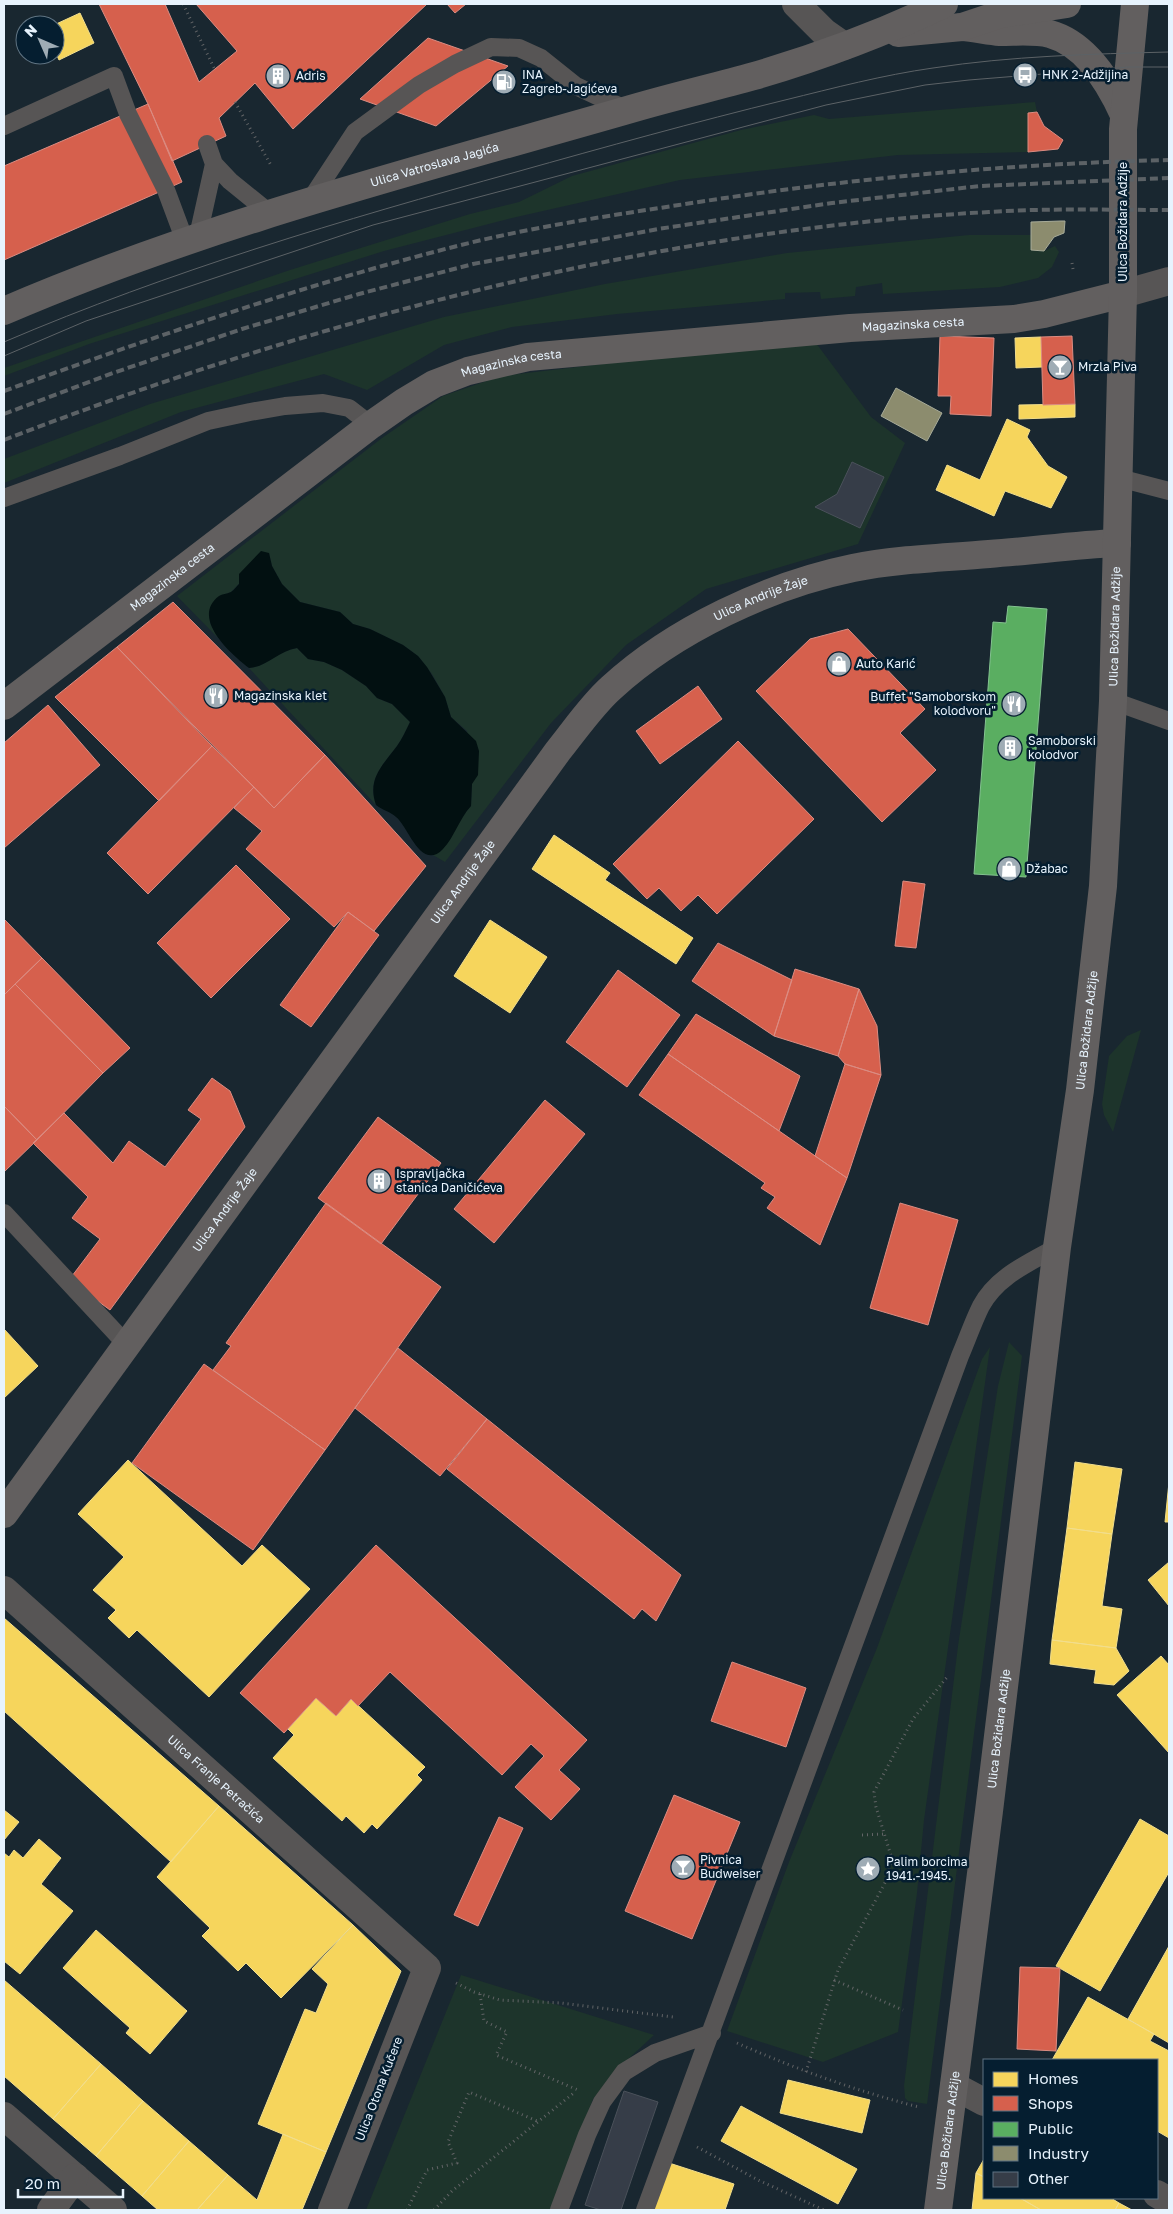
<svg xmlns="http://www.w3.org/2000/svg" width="1173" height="2214" font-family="'Golos Text',sans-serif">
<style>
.green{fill:#1d342b}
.water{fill:#021011}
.homes{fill:#f6d55c;stroke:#f2de8c}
.shops{fill:#d6604d;stroke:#db8c82}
.public{fill:#5aae61;stroke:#84c390}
.industry{fill:#8c8c6e;stroke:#a7ab99}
.building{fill:#363d48;stroke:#4a515a}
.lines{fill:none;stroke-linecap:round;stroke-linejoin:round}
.path{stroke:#626466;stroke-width:3;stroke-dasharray:1 4;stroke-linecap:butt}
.lane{stroke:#575555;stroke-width:18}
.street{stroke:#575555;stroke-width:28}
.secondary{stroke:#625f5f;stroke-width:28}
.tram{stroke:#5c6266;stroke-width:1}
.rail{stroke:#5c6266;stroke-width:4;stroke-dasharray:8 4;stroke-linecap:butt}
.labels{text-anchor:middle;stroke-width:5;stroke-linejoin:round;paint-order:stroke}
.poi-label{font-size:12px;fill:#e7f3fd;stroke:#051e30;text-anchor:start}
.street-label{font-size:12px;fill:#e7f3fd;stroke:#051e30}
</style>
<rect width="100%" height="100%" fill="#192730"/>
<!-- green -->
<path class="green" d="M 1035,102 L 1037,112 L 1028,113 L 1028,152 L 898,155 L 680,180 L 512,218 L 384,251 L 89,344 L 4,376 L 4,368 L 290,270 L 470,214 L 519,202 L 572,176 L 741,130 L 814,115 L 829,119 Z
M 969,235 L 1031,235 L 1031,250 L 1044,251 L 1055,246 L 1059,252 L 1052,267 L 1038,278 L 1000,287 L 883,294 L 882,283 L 856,287 L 855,296 L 821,299 L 820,292 L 785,293 L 785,299 L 617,314 L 512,327 L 444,345 L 367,390 L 324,374 L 181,412 L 4,483 L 4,459 L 150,404 L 444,317 L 605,284 L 787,253 Z
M 813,339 L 871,417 L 905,443 L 858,544 L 706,589 L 626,645 L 551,723 L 445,862 L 433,855 C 453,845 456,821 471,806 L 472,784 L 467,731 L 451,717 L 445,697 L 432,674 L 418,656 L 403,645 L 370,629 L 353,624 L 340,612 L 300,602 L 282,584 L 272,566 L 269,553 L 231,592 L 220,596 L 210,623 L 218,638 L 177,596 L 382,438 L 443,396 L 501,376 Z
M 297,648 L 308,659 L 324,662 L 342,670 L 366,686 L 377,698 L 392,704 L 410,722 C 406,730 402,739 397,746 C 382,766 367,779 376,805 L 249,668 C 267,667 277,651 297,648 Z
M 1141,1030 L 1113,1132 L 1104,1115 L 1102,1104 L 1109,1056 L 1127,1036 Z
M 1009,1342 L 1022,1356 L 1021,1364 L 927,2104 L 908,2101 L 905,2098 L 904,2086 L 958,1646 L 998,1386 Z
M 990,1347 L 924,1820 L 917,1893 L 898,2032 L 823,2062 L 727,2031 L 789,1862 L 877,1648 L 982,1359 Z
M 461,1975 L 654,2035 L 624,2063 L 593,2099 L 552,2210 L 366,2210 Z"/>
<!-- water -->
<path class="water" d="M 261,551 L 269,553 L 272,566 L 282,584 L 300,602 L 340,612 L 353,624 L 370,629 L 403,645 L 418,656 L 427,667 L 445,697 L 451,717 L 476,741 L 479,751 L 478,775 L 472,784 L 471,806 C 459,819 455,836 443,849 C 421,872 408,826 396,817 C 391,812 382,810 376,805 C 367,779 382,766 397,746 C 402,739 406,730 410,722 L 392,704 L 377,698 L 366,686 L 342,670 L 324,662 L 308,659 L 297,648 C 278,651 267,667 249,668 C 231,654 190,618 219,596 C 222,594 227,594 231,592 C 234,590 237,586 239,584 L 239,574 Z"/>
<!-- homes -->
<path class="homes" d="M 80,13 L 94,43 L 59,60 L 55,51 L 54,25 Z
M 1041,337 L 1042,367 L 1016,368 L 1015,338 Z
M 1075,404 L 1075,417 L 1019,419 L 1019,405 Z
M 1007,419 L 1030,430 L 1027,437 L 1048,466 L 1067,477 L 1051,508 L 1005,491 L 994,516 L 936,490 L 947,465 L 980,480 Z
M 554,835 L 610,873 L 605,880 L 693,938 L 676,964 L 532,869 Z
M 490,920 L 547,957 L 510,1013 L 454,976 Z
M 4,1329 L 38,1366 L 4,1398 Z
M 128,1460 L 242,1566 L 262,1545 L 310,1589 L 209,1697 L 137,1630 L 129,1638 L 108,1618 L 116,1610 L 93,1590 L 124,1557 L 78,1514 Z
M 1075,1462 L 1122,1469 L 1112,1534 L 1067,1528 Z
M 1169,1482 L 1169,1522 L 1165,1522 Z
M 1067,1528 L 1112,1534 L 1102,1606 L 1122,1609 L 1116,1648 L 1052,1640 Z
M 1169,1562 L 1169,1606 L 1148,1580 Z
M 4,1618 L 219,1806 L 171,1862 L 4,1711 Z
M 1052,1640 L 1116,1648 L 1129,1671 L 1114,1685 L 1094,1683 L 1096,1670 L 1050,1664 Z
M 1161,1656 L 1169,1665 L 1169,1753 L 1117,1695 Z
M 316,1698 L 336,1716 L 351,1699 L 425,1767 L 417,1775 L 422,1780 L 377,1829 L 372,1824 L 364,1833 L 346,1816 L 342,1821 L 273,1758 L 294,1735 L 288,1729 Z
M 219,1806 L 353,1925 L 281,1998 L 246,1963 L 238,1971 L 202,1936 L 210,1928 L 157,1877 Z
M 4,1810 L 19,1822 L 4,1840 Z
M 1140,1819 L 1169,1836 L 1169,1872 L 1100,1991 L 1056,1966 Z
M 39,1839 L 61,1858 L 41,1884 L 73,1911 L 20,1974 L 4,1961 L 4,1853 L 9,1857 L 14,1850 L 23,1858 Z
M 353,1925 L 401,1971 L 326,2152 L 258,2124 L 305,2009 L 316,2013 L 328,1984 L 312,1969 Z
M 96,1930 L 187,2011 L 150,2054 L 126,2033 L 130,2028 L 63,1968 Z
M 1169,1946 L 1169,2043 L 1128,2019 Z
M 4,1980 L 101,2064 L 53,2119 L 4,2076 Z
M 1088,1997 L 1154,2034 L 1150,2041 L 1169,2051 L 1169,2138 L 1157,2131 L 1157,2060 L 1052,2060 Z
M 101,2064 L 143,2101 L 96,2156 L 53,2119 Z
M 788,2080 L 870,2100 L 862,2133 L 780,2113 Z
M 143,2101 L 189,2141 L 142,2196 L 96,2156 Z
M 741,2106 L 857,2169 L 838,2204 L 721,2141 Z
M 283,2134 L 326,2152 L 302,2210 L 197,2210 L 228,2175 L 257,2200 Z
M 189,2141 L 228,2175 L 197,2210 L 158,2210 L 142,2196 Z
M 984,2159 L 984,2177 L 976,2173 Z
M 666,2162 L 734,2184 L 725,2210 L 650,2210 Z
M 976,2173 L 984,2177 L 984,2198 L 1020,2198 L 1041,2210 L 972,2210 Z
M 1020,2198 L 1111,2198 L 1119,2203 L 1115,2210 L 1041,2210 Z
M 1119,2203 L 1132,2210 L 1115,2210 Z"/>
<!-- shops -->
<path class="shops" d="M 99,4 L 165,4 L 199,82 L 237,51 L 196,4 L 427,4 L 293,129 L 255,83 L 219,118 L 226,136 L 172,161 L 148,104 Z
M 447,4 L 466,4 L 455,13 Z
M 428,38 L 508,66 L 436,126 L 360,99 Z
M 148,104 L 182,182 L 4,260 L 4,166 Z
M 1037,112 L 1044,126 L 1063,140 L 1058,149 L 1028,152 L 1028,113 Z
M 940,336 L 994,338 L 991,416 L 950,414 L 951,396 L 938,396 Z
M 1072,336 L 1075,404 L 1043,405 L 1041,337 Z
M 173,602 L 325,755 L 274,808 L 117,647 Z
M 848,629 L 925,709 L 900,733 L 936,770 L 882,822 L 756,691 L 810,639 Z
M 117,647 L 212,746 L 159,801 L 55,697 Z
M 698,686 L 722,719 L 660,764 L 636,731 Z
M 48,705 L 100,765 L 4,848 L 4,743 Z
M 738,741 L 814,819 L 717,914 L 698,895 L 681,911 L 659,888 L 647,899 L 613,864 Z
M 212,746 L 254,787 L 148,894 L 107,853 Z
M 325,755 L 426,866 L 374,931 L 348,912 L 334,927 L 246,849 L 262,831 L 234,808 L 254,787 L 274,808 Z
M 236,865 L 290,919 L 211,998 L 157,943 Z
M 903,881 L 925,884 L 916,948 L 895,946 Z
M 348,912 L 379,935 L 311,1027 L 280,1005 Z
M 4,919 L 42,958 L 4,995 Z
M 718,943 L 792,980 L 774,1036 L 692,981 Z
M 42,958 L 130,1048 L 103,1073 L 15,984 Z
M 795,969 L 859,989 L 838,1056 L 774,1036 Z
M 618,970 L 680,1015 L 627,1087 L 566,1042 Z
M 15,984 L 103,1073 L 37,1140 L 4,1106 L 4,995 Z
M 859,989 L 877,1026 L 881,1075 L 845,1064 L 838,1056 Z
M 696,1014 L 800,1076 L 779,1131 L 668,1054 Z
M 668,1054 L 847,1178 L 820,1245 L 767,1208 L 775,1197 L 761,1188 L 765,1183 L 639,1095 Z
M 845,1064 L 881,1075 L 847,1178 L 815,1156 Z
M 212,1078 L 230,1091 L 245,1127 L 110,1310 L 69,1280 L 100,1239 L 72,1218 L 88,1197 L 33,1143 L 64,1113 L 113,1163 L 129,1141 L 165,1167 L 201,1119 L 188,1110 Z
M 545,1100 L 585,1134 L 494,1243 L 454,1209 Z
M 4,1106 L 37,1140 L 4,1172 Z
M 378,1117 L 441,1163 L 381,1244 L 318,1198 Z
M 326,1203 L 441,1287 L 325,1450 L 213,1370 L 231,1346 L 226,1343 Z
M 900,1203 L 958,1220 L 928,1325 L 870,1308 Z
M 398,1348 L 487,1419 L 440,1476 L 355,1408 Z
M 204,1364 L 325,1450 L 253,1550 L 132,1463 Z
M 487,1419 L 681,1575 L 656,1621 L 642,1609 L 634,1619 L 447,1469 Z
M 376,1545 L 587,1740 L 559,1770 L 580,1789 L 551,1820 L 515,1787 L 544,1756 L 531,1744 L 502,1775 L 390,1672 L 358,1706 L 351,1699 L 336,1716 L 316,1698 L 284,1733 L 240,1693 Z
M 732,1662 L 806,1688 L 786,1747 L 711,1721 Z
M 674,1795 L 740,1822 L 692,1939 L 625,1911 Z
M 499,1817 L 523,1828 L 478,1926 L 454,1915 Z
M 1020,1967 L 1060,1968 L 1056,2051 L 1017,2049 Z"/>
<!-- public -->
<path class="public" d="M 1008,606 L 1047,609 L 1026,877 L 974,874 L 993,622 L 1006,623 Z"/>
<!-- industry -->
<path class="industry" d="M 1061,221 L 1065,221 L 1064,233 L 1054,237 L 1044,251 L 1031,250 L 1031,222 Z
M 896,388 L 942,413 L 927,441 L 881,416 Z"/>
<!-- building -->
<path class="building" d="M 852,462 L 884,477 L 860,528 L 815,507 L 837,494 Z
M 624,2091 L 658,2102 L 621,2210 L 601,2210 L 585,2205 Z"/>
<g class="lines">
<!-- path -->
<path class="path" d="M 183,4 L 215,70
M 235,102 L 272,167
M 1072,263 L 1073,269
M 862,1835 L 885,1834
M 834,1980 L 903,2010
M 456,1983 L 474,1992 L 500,2000 L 561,2003 L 673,2017
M 480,1994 L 484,2021 L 507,2032 L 496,2055 L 578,2090
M 737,2043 C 796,2069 856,2091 919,2107
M 806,2072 L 838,1970 L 886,1881 L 892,1859 L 876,1807 L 874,1792 L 913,1719 L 948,1676
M 697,2147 L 758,2180 L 824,2210
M 407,2210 L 427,2170 L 457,2163 L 448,2142 L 469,2092 L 537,2121
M 434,2210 L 452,2191 L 575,2092"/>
<!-- lane -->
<path class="lane" d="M 4,126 L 114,76 L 128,114 L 166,190 L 185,241
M 207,144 L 214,164
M 309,202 L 355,132 L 419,85 L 455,64 L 491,47 L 519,48 L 541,58 L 576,86 L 627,110
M 198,236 L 214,164 L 230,181 L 272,215
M 1119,478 L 1169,491
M 4,498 L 120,456 L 208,421 L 250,412 L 285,406 L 323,403 L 349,408 L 371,425
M 1113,701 L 1169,721
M 4,1213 L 127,1345
M 559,2210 L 587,2135 L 602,2102 L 624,2072 L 655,2053 L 712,2033
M 645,2210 L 960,1356 C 967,1340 973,1322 981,1306 C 997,1276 1029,1263 1057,1247"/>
<!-- street -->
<g class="street">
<path d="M 796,4 L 824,32 L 844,46"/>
<path d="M 1123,294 L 1169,281"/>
<path id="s1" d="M 4,1590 L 427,1968 L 332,2210"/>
<path d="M 954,2086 L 984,2102"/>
<path d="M 4,2116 L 113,2210"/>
<path d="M 1157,2194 L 1169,2201"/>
<path d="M 51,2210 L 75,2177"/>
</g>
<!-- secondary -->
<g class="secondary">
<path d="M 962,27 C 975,28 988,31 1000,32 C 1017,32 1035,30 1050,34 C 1086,44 1110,84 1124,115"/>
<path d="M 898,33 L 962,27 L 1001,14 L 1067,4"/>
<path id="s2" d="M 4,311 C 203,225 415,171 624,111 C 667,98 711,88 754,76 C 819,57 883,33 944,4"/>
<path id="s3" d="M 4,706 L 371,425 L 404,402 L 434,384 L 468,371 L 528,357 L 850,328 L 1014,319 L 1044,314 L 1123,294"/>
<path id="s4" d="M 4,1514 L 558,751 C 575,730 591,706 611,688 C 674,630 770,585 853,568 C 898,559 943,558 989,554 C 1032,551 1074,545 1117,543"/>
<path id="s5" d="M 938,2210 L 989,1811 L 1057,1247 L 1080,1090 L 1103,886 L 1113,701 L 1123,294 L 1123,129 L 1135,4"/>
</g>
<!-- tram -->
<path class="tram" d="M 4,342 C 170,271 342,220 516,172 C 605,147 695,122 785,100 C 834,88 883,75 933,68 C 1011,56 1091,54 1169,52
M 4,356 L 86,321 L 373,225 L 826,105 L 925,85 L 969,80 L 1129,67 L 1169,67"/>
<!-- rail -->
<path class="rail" d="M 4,391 C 154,337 306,284 461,245 C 533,227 607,216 679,205 C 843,179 1004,164 1169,160
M 4,414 L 113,373 L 242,329 L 359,294 L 473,264 L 658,229 L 832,203 L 980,186 L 1169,178
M 4,440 C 315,320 655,230 989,212 C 1049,208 1109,210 1169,210"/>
</g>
<!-- icons -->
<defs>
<symbol id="bus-disc" viewBox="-11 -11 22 22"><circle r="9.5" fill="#9facb5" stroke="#051e30"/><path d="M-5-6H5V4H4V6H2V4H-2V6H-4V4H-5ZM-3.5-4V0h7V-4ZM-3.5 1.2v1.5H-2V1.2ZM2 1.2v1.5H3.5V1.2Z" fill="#fff"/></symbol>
<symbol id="building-disc" viewBox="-11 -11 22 22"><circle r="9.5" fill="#9facb5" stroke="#051e30"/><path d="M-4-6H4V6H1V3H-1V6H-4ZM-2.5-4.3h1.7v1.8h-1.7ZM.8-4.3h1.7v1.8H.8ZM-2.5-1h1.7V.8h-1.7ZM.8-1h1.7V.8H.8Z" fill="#fff"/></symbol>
<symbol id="fuel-disc" viewBox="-11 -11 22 22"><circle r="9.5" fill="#9facb5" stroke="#051e30"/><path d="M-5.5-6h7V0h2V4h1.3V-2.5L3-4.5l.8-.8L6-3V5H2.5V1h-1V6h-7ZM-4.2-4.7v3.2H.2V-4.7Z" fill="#fff"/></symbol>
<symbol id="bar-disc" viewBox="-11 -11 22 22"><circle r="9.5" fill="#9facb5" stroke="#051e30"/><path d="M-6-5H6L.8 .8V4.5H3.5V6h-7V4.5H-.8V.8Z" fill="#fff"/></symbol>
<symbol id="shop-disc" viewBox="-11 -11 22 22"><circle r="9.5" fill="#9facb5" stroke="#051e30"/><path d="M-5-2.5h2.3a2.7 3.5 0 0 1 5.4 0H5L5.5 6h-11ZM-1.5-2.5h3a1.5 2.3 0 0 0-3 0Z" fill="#fff"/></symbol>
<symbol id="restaurant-disc" viewBox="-11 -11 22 22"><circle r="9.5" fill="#9facb5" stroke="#051e30"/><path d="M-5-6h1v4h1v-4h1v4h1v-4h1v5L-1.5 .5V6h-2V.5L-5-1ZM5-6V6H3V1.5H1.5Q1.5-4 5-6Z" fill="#fff"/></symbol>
<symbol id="sight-disc" viewBox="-11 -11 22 22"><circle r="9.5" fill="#9facb5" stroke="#051e30"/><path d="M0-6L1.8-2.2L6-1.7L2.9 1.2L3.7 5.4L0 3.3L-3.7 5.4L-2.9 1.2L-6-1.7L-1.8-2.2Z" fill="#fff"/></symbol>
</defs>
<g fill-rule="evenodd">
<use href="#bus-disc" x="1011" y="61" width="28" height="28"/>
<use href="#building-disc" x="264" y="62" width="28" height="28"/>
<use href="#fuel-disc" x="490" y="68" width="28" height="28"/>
<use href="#bar-disc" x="1046" y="353" width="28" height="28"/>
<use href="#shop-disc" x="825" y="650" width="28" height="28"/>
<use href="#restaurant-disc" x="202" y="682" width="28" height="28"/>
<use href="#restaurant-disc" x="1000" y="690" width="28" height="28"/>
<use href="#building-disc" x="996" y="734" width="28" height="28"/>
<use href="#shop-disc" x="995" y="855" width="28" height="28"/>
<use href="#building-disc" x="365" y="1167" width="28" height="28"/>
<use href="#bar-disc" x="669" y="1853" width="28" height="28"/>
<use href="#sight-disc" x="854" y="1855" width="28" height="28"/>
</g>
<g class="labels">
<!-- poi labels -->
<g class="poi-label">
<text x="522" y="79">INA<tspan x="522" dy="14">Zagreb-Jagićeva</tspan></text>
<text x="1042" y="79">HNK 2-Adžijina</text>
<text x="296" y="80">Adris</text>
<text x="1078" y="371">Mrzla Piva</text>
<text x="856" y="668">Auto Karić</text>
<text x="234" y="700">Magazinska klet</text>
<text x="996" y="701" text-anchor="end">Buffet "Samoborskom<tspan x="996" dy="14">kolodvoru"</tspan></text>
<text x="1028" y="745">Samoborski<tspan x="1028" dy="14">kolodvor</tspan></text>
<text x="1026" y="873">Džabac</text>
<text x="396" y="1178">Ispravljačka<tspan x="396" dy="14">stanica Daničićeva</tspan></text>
<text x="700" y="1864">Pivnica<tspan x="700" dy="14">Budweiser</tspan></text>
<text x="886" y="1866">Palim borcima<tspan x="886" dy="14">1941.-1945.</tspan></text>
</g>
<!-- street labels -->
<g class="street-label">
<text dy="4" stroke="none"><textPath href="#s2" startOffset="455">Ulica Vatroslava Jagića</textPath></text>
<text transform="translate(1123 222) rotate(-90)" y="4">Ulica Božidara Adžije</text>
<text dy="4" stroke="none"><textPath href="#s3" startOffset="1022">Magazinska cesta</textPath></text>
<text dy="4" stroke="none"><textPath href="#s3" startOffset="618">Magazinska cesta</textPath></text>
<text dy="4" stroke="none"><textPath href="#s3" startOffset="212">Magazinska cesta</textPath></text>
<text dy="4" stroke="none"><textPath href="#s4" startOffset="1201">Ulica Andrije Žaje</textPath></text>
<text dy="4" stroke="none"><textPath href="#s5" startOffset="1594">Ulica Božidara Adžije</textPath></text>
<text dy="4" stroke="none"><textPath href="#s4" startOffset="781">Ulica Andrije Žaje</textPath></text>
<text dy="4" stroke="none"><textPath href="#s5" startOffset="1189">Ulica Božidara Adžije</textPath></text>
<text dy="4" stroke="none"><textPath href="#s4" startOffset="376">Ulica Andrije Žaje</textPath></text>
<text dy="4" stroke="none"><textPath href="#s5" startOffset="485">Ulica Božidara Adžije</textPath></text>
<text dy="4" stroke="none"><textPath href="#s1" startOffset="284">Ulica Franje Petračića</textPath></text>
<text transform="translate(379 2089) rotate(-69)" y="4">Ulica Otona Kučere</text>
<text dy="4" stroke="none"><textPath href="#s5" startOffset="80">Ulica Božidara Adžije</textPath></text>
</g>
</g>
<!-- border -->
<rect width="1173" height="2214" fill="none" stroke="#e7f3fd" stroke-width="10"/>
<!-- legend -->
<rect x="983" y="2059" width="175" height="140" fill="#051e30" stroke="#5f7382"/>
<rect x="993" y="2072" width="25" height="15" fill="#f6d55c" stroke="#5f7382"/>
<text x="1028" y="2084" font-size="15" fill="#e7f3fd">Homes</text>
<rect x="993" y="2096" width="25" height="15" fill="#d6604d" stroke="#5f7382"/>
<text x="1028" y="2109" font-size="15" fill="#e7f3fd">Shops</text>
<rect x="993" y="2122" width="25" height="15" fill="#5aae61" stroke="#5f7382"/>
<text x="1028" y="2134" font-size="15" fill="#e7f3fd">Public</text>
<rect x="993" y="2146" width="25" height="15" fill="#8c8c6e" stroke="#5f7382"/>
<text x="1028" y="2159" font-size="15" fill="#e7f3fd">Industry</text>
<rect x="993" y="2172" width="25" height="15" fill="#363d48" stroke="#5f7382"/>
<text x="1028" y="2184" font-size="15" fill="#e7f3fd">Other</text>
<!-- north arrow -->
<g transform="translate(40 40) rotate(315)"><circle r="24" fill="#051e30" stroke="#5f7382"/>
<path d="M0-4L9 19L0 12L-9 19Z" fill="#9facb5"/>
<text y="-8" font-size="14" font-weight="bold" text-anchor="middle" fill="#e7f3fd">N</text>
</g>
<!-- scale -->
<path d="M18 2189v8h105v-8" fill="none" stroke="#e7f3fd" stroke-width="2.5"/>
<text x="25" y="2189" font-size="15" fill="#e7f3fd" stroke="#051e30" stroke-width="4" paint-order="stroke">20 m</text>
</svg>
